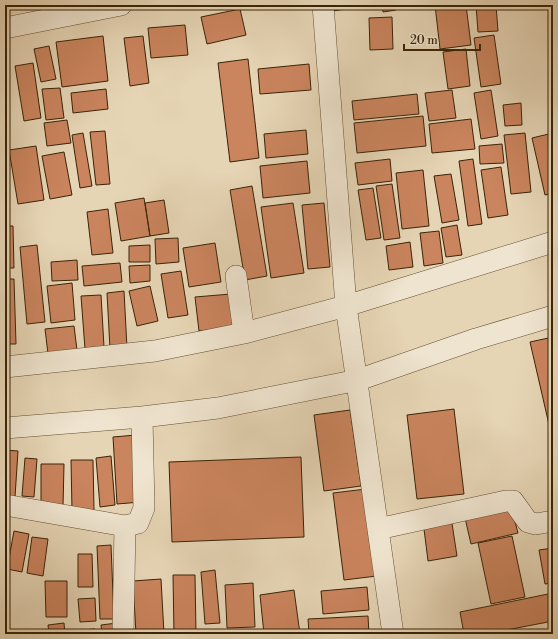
<svg xmlns="http://www.w3.org/2000/svg" width="558" height="639" font-family="'Libre Bodoni',serif">
<style>
.building{fill:#ca845e;stroke:#392408}
.lines{fill:none;stroke-linecap:round;stroke-linejoin:round}
.street-casing{stroke:#645033;stroke-width:22}
.street{stroke:#efe4cf;stroke-width:21}
</style>
<rect width="100%" height="100%" fill="#e6d5b5"/>
<filter id="stains"><feTurbulence type="fractalNoise" baseFrequency=".005" numOctaves="4"/><feColorMatrix values="0 0 0 0 .2 0 0 0 0 .09 0 0 0 0 .02 0 0 0 .5 -.17"/></filter>
<radialGradient id="worn" r=".72"><stop offset=".6" stop-color="#630" stop-opacity="0"/><stop offset="1" stop-color="#630" stop-opacity=".3"/></radialGradient>
<!-- building -->
<path class="building" d="M 332,5 L 369,5 L 333,11 Z
M 382,5 L 395,5 L 396,10 L 383,12 Z
M 435,5 L 466,5 L 471,45 L 440,49 Z
M 476,5 L 496,5 L 498,31 L 478,32 Z
M 240,9 L 246,35 L 207,44 L 201,17 Z
M 392,17 L 393,49 L 370,50 L 369,18 Z
M 185,25 L 188,55 L 151,58 L 148,28 Z
M 494,35 L 501,84 L 481,87 L 474,38 Z
M 103,36 L 108,81 L 62,87 L 56,42 Z
M 143,36 L 149,83 L 130,86 L 124,38 Z
M 49,46 L 56,79 L 41,82 L 34,49 Z
M 466,49 L 470,86 L 448,89 L 443,52 Z
M 248,59 L 259,158 L 230,162 L 218,63 Z
M 33,63 L 41,118 L 24,121 L 15,66 Z
M 309,64 L 311,90 L 260,94 L 258,69 Z
M 60,88 L 64,118 L 46,120 L 42,89 Z
M 106,89 L 108,109 L 73,113 L 71,93 Z
M 452,90 L 456,118 L 429,121 L 425,93 Z
M 491,90 L 498,136 L 481,139 L 474,93 Z
M 417,94 L 419,114 L 354,120 L 352,101 Z
M 521,103 L 522,125 L 505,126 L 503,105 Z
M 423,116 L 426,146 L 357,153 L 354,123 Z
M 471,119 L 475,149 L 432,153 L 429,124 Z
M 67,120 L 71,143 L 47,146 L 44,123 Z
M 306,130 L 308,154 L 266,158 L 264,134 Z
M 105,131 L 110,184 L 96,185 L 90,132 Z
M 83,133 L 92,186 L 80,188 L 72,135 Z
M 525,133 L 531,192 L 511,194 L 504,135 Z
M 553,133 L 553,193 L 545,195 L 532,138 Z
M 502,144 L 504,163 L 480,164 L 479,146 Z
M 36,146 L 44,200 L 18,204 L 9,150 Z
M 64,152 L 72,195 L 50,199 L 42,156 Z
M 390,159 L 392,181 L 358,185 L 355,163 Z
M 473,159 L 482,224 L 468,226 L 459,161 Z
M 307,161 L 310,193 L 263,198 L 260,166 Z
M 501,167 L 508,215 L 488,218 L 481,170 Z
M 423,170 L 429,226 L 402,229 L 396,173 Z
M 451,174 L 459,220 L 442,223 L 434,176 Z
M 392,184 L 400,238 L 384,240 L 376,186 Z
M 252,186 L 267,276 L 245,280 L 230,190 Z
M 373,188 L 381,238 L 366,240 L 358,190 Z
M 144,198 L 150,236 L 121,241 L 115,203 Z
M 164,200 L 169,233 L 150,236 L 145,203 Z
M 293,203 L 304,273 L 271,278 L 261,207 Z
M 324,203 L 330,267 L 308,269 L 302,205 Z
M 108,209 L 113,253 L 92,255 L 87,212 Z
M 457,225 L 462,255 L 446,257 L 441,228 Z
M 5,226 L 13,226 L 14,268 L 5,268 Z
M 439,231 L 443,263 L 424,266 L 420,233 Z
M 178,238 L 179,262 L 156,264 L 155,239 Z
M 410,242 L 413,267 L 389,270 L 386,246 Z
M 215,243 L 221,282 L 189,287 L 183,248 Z
M 37,245 L 45,322 L 27,324 L 20,247 Z
M 150,245 L 150,262 L 129,262 L 129,246 Z
M 77,260 L 78,280 L 52,281 L 51,262 Z
M 120,263 L 122,282 L 84,286 L 82,266 Z
M 150,265 L 150,281 L 130,283 L 129,266 Z
M 181,271 L 188,315 L 168,318 L 161,274 Z
M 5,279 L 14,279 L 16,344 L 5,344 Z
M 72,283 L 75,320 L 51,323 L 47,286 Z
M 150,286 L 158,321 L 137,326 L 129,291 Z
M 124,291 L 127,348 L 110,349 L 107,293 Z
M 231,294 L 235,327 L 199,331 L 195,297 Z
M 101,295 L 104,347 L 85,349 L 81,296 Z
M 74,326 L 77,350 L 48,354 L 45,329 Z
M 553,337 L 553,442 L 530,342 Z
M 454,409 L 464,494 L 417,499 L 407,415 Z
M 350,410 L 361,486 L 324,491 L 314,415 Z
M 136,435 L 141,502 L 117,504 L 113,437 Z
M 5,450 L 18,451 L 15,497 L 5,496 Z
M 111,456 L 115,505 L 100,507 L 96,458 Z
M 301,457 L 304,537 L 172,542 L 169,462 Z
M 25,458 L 37,459 L 34,497 L 22,496 Z
M 71,460 L 93,460 L 94,511 L 72,511 Z
M 41,464 L 64,464 L 63,507 L 41,507 Z
M 366,489 L 377,576 L 344,580 L 333,493 Z
M 511,507 L 518,533 L 471,544 L 465,518 Z
M 451,517 L 457,556 L 428,561 L 423,521 Z
M 14,531 L 29,534 L 22,572 L 7,569 Z
M 512,536 L 525,597 L 491,604 L 478,543 Z
M 32,537 L 48,539 L 43,576 L 27,573 Z
M 111,545 L 114,619 L 100,619 L 97,546 Z
M 553,548 L 553,583 L 545,584 L 539,550 Z
M 78,554 L 92,554 L 93,587 L 78,587 Z
M 215,570 L 220,623 L 205,624 L 201,572 Z
M 173,575 L 195,575 L 196,634 L 174,634 Z
M 161,579 L 164,634 L 136,634 L 133,581 Z
M 45,581 L 67,581 L 67,617 L 46,617 Z
M 253,583 L 255,627 L 227,628 L 225,585 Z
M 367,587 L 369,610 L 323,614 L 321,591 Z
M 294,590 L 300,634 L 264,634 L 260,595 Z
M 553,593 L 553,621 L 486,634 L 464,634 L 460,612 Z
M 95,598 L 96,621 L 80,622 L 78,599 Z
M 368,616 L 369,634 L 309,634 L 308,619 Z
M 64,623 L 65,634 L 49,634 L 48,625 Z
M 117,623 L 118,634 L 102,634 L 101,625 Z
M 95,629 L 95,634 L 81,634 L 81,630 Z
M 256,632 L 256,634 L 205,634 L 205,633 Z"/>
<g class="lines">
<defs>
<path id="street" d="M 323,5 L 346,306 L 393,634
M 5,28 L 121,5
M 236,276 L 244,333
M 5,367 L 155,351 L 244,333 L 346,306 L 553,242
M 5,428 L 142,417 L 218,408 L 358,380 L 476,339 L 553,316
M 5,505 L 125,526 L 138,523 L 144,508 L 142,417
M 378,529 L 506,501 L 513,501 L 528,522 L 536,524 L 553,521
M 123,634 L 125,526"/>
</defs>
<!-- street casing -->
<use href="#street" class="street-casing"/>
<!-- street -->
<use href="#street" class="street"/>
</g>
<!-- margin -->
<rect width="558" height="639" fill="none" stroke="#e6d5b5" stroke-width="20"/>
<rect x="6" y="6" width="546" height="627" fill="none" stroke="#392408" stroke-width="2"/>
<rect x="10" y="10" width="538" height="619" fill="none" stroke="#392408"/>
<!-- scale -->
<path d="M404 44v6h76v-6" fill="none" stroke="#392408" stroke-width="2"/>
<text x="410" y="44" font-size="12" fill="#392408" stroke="#efe4cf" stroke-width="3" paint-order="stroke">20 m</text>
<rect width="100%" height="100%" filter="url(#stains)"/>
<rect width="100%" height="100%" fill="url(#worn)"/>
</svg>
